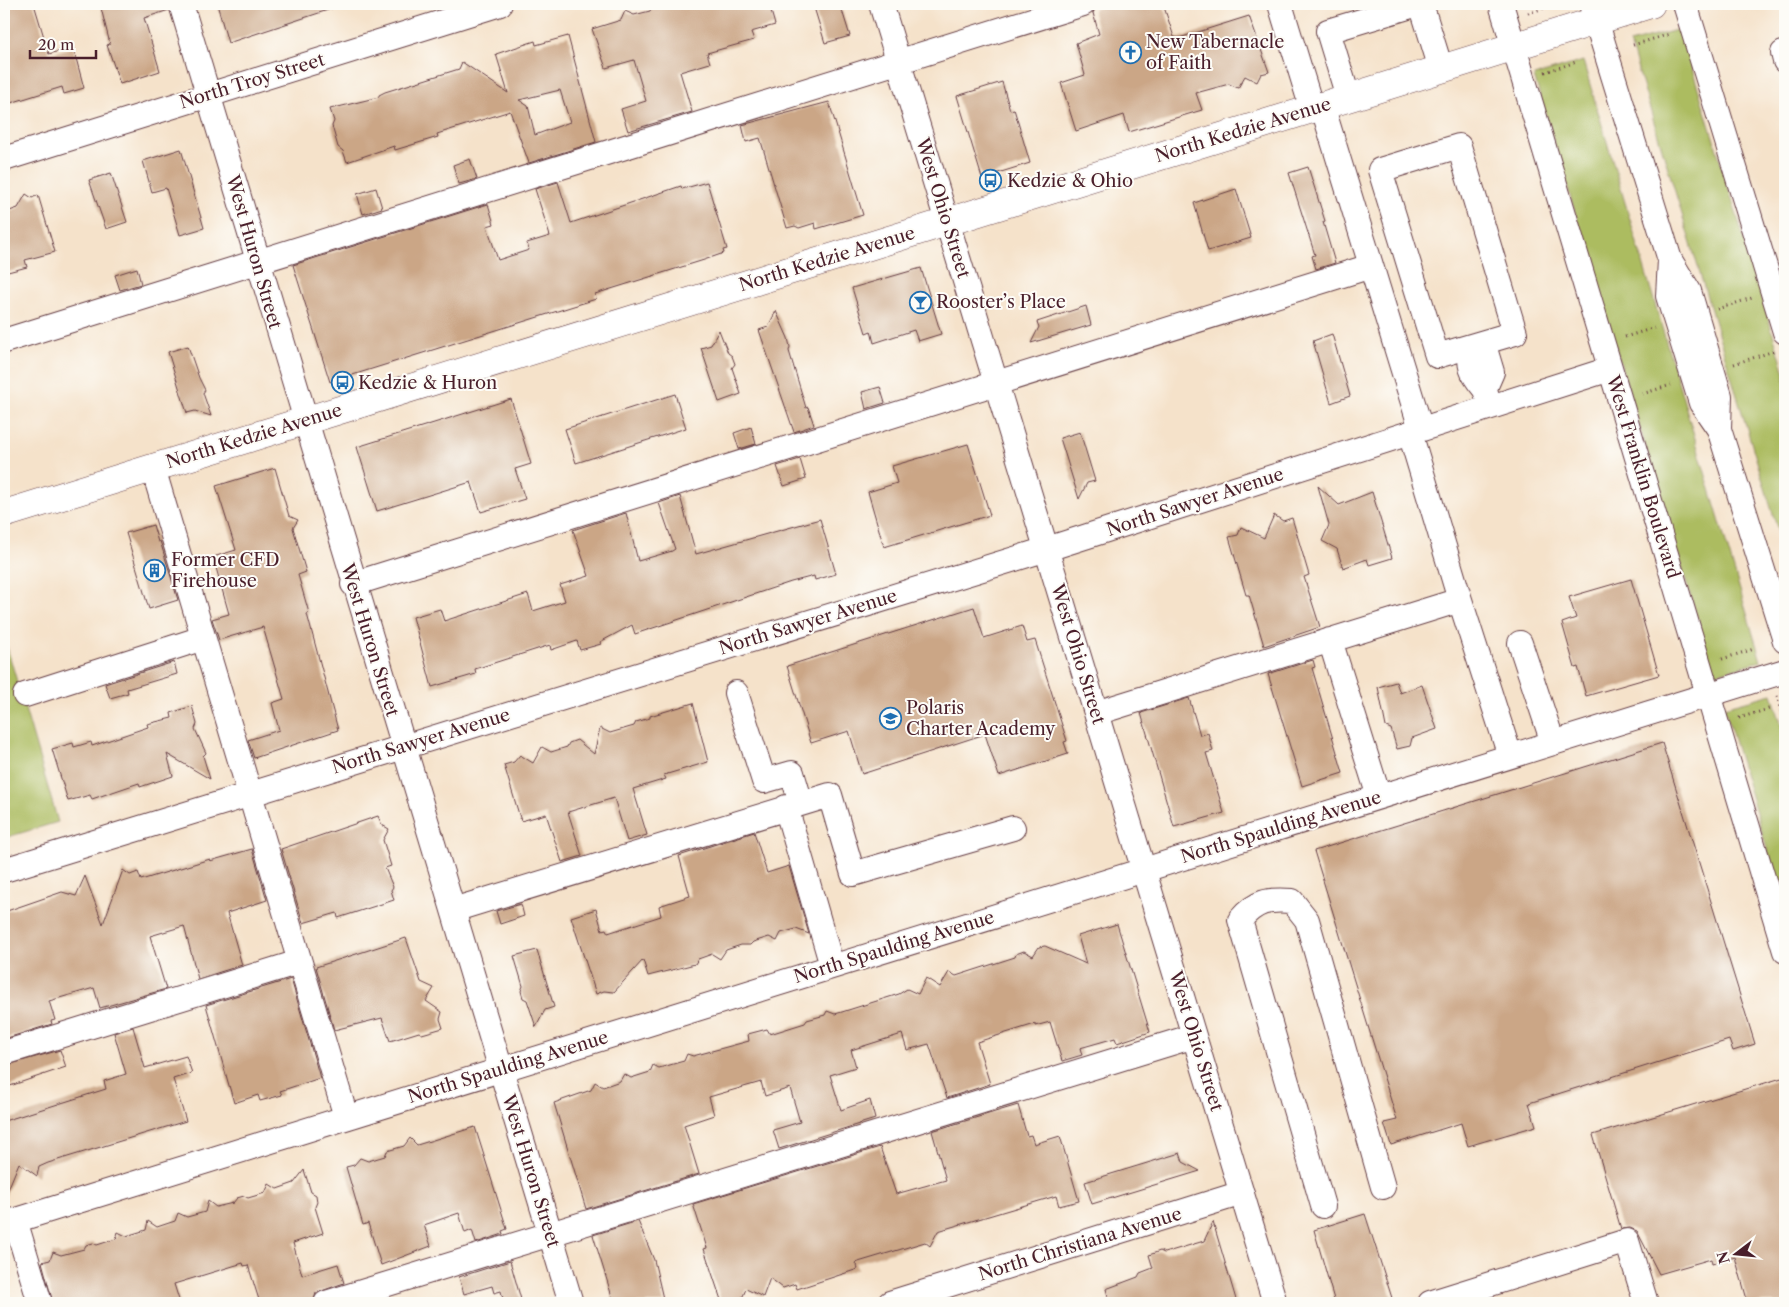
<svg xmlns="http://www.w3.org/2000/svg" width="1789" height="1307" font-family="'Libre Caslon Text',serif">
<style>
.green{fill:#acbc60;stroke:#7b6e46}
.building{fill:#cba686;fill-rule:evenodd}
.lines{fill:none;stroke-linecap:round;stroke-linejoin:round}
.minor-casing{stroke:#643c43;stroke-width:26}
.major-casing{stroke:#643c43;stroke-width:29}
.path{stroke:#643c43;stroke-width:3;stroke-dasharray:1 4;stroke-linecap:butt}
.minor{stroke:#fff;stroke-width:24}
.major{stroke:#fff;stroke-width:28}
.labels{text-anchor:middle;stroke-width:4;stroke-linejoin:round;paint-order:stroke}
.poi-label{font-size:18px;fill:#4a1f2b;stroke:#fdfcf7;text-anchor:start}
.street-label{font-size:18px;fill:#4a1f2b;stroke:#fdfcf7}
</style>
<rect width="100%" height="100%" fill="#fdfcf7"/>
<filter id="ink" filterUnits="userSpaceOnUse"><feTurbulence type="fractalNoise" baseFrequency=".02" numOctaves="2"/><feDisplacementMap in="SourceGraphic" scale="10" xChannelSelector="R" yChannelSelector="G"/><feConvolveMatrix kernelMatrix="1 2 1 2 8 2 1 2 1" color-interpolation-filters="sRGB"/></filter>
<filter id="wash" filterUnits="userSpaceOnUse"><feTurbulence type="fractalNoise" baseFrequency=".0096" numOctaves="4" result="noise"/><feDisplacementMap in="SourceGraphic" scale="20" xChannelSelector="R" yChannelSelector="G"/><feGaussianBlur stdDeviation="1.12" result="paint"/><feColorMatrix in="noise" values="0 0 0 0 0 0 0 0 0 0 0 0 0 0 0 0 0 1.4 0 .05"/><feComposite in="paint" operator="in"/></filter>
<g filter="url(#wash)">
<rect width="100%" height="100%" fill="#f5e2ca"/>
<!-- green -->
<path class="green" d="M 1680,29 L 1785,373 L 1785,554 L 1630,43 Z
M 1583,61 L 1761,661 L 1714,674 L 1534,76 Z
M 4,637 L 58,822 L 4,838 Z
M 1772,694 L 1785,737 L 1785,908 L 1724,707 Z"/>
<g id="blocks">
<!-- building -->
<path class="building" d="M 4,4 L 34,4 L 49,54 L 73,47 L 84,88 L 64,94 L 62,87 L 4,105 Z
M 100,4 L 168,4 L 169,10 L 144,18 L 160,71 L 120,84 L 107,45 L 110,44 Z
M 217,4 L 336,4 L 337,7 L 228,43 Z
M 669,4 L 769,4 L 775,25 L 751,32 L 754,40 L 707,53 L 710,63 L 680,72 L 692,112 L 628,131 L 621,109 L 646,101 L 634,60 L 606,68 L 592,29 L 621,20 L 625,11 L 634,15 L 650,11 L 652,7 Z
M 813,4 L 840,4 L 850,36 L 825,43 Z
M 1114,4 L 1163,4 L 1174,37 L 1179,38 L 1249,16 L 1269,72 L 1261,74 L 1257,82 L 1245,76 L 1238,88 L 1229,84 L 1196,93 L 1202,110 L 1129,132 L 1124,115 L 1076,131 L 1061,83 L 1085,75 L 1076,43 L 1099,34 L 1093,13 L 1095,9 Z
M 568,36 L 596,142 L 529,163 L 510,111 L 437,134 L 438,137 L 395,150 L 394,146 L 347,162 L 343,151 L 338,147 L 332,126 L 334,121 L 330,109 L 379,97 L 379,95 L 385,92 L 459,69 L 462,62 L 508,93 L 496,54 L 535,41 L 536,45 ZM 560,90 L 570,122 L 535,135 L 528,106 L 519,100 Z
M 1002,82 L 1010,110 L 1014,109 L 1030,163 L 982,178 L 957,96 Z
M 829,102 L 863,215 L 816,229 L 815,223 L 799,228 L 795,226 L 787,228 L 760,138 L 746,142 L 742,125 Z
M 181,149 L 204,228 L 180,235 L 166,188 L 152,192 L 143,161 Z
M 470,159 L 477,179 L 459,184 L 453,165 Z
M 1308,167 L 1325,221 L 1323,222 L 1335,263 L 1316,269 L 1312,256 L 1315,255 L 1289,173 Z
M 111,173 L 127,222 L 106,229 L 89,180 Z
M 558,182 L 571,223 L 681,186 L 682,189 L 707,182 L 727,249 L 723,250 L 724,253 L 704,260 L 595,294 L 596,299 L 330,382 L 293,265 L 488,204 L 494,224 L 487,226 L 498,260 L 529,250 L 527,243 L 550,236 L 535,189 Z
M 376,188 L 382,208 L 363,214 L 357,194 Z
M 1236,189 L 1251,238 L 1208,251 L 1194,203 Z
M 26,194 L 32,198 L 38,195 L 55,252 L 25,260 L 27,267 L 4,273 L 4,213 L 18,208 Z
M 137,268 L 141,284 L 120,290 L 115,275 Z
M 921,268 L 941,334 L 918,341 L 914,330 L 874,343 L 871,331 L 866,333 L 852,288 Z
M 1086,306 L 1091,325 L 1031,343 L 1039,327 L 1037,322 Z
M 776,311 L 788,338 L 790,347 L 789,351 L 806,408 L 808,407 L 814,425 L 794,432 L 759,330 L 768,327 Z
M 719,330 L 728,353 L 732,356 L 735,364 L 732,368 L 741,394 L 719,402 L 701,348 L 711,345 Z
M 1332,334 L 1350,396 L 1331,403 L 1313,341 Z
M 188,346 L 199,378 L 205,390 L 203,393 L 211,416 L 195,411 L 187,413 L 168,352 Z
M 880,387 L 885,403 L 866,409 L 862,392 Z
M 675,394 L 686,428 L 576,463 L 565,429 Z
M 511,399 L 531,464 L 515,469 L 525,499 L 481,512 L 471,482 L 377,511 L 357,447 Z
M 751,427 L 756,444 L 739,449 L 734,433 Z
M 1080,432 L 1095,481 L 1087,483 L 1079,499 L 1060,438 Z
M 968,444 L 990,515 L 884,547 L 868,492 L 897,483 L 892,466 Z
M 800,459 L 806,479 L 784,486 L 777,466 Z
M 275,468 L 289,516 L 298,520 L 293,528 L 306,572 L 298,575 L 309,613 L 307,614 L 338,730 L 254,758 L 248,740 L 279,730 L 272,703 L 284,699 L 263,627 L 219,640 L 212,619 L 229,614 L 213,557 L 236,550 L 216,486 Z
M 1318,486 L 1339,505 L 1372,492 L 1392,558 L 1369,565 L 1367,559 L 1343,568 L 1337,549 L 1322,541 L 1329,525 Z
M 680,496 L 696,554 L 820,519 L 836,574 L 815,580 L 814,576 L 791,582 L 635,634 L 632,625 L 600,642 L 601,644 L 580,650 L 577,641 L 551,650 L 550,645 L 475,669 L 476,674 L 432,687 L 413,617 L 440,609 L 444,621 L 528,594 L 533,611 L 565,601 L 560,585 L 589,576 L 573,530 L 626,513 L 638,561 L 672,551 L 675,549 L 659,503 Z
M 1274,515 L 1283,521 L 1292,518 L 1309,575 L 1304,577 L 1320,627 L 1264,646 L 1249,595 L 1246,595 L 1229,537 L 1238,535 L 1241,527 L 1264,538 Z
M 153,525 L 158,542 L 160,541 L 178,600 L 149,609 L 126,533 Z
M 1631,579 L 1659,675 L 1586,696 L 1578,667 L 1575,668 L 1562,623 L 1576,618 L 1569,597 Z
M 974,607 L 984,638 L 1022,626 L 1027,642 L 1035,640 L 1067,741 L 1064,742 L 1068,754 L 999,776 L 985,734 L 862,774 L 849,731 L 811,743 L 787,666 Z
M 1313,660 L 1315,667 L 1312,668 L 1343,773 L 1302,786 L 1268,674 Z
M 174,662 L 177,674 L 127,689 L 128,693 L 110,698 L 105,684 Z
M 1396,682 L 1400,693 L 1422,685 L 1437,729 L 1412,738 L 1410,746 L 1397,749 L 1391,729 L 1386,727 L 1378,687 Z
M 1189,698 L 1200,735 L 1208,733 L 1213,751 L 1206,753 L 1224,813 L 1174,827 L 1141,713 Z
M 693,703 L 708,762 L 664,775 L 666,779 L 633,789 L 647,835 L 627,841 L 614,798 L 568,812 L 582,856 L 562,862 L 546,814 L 521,821 L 504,765 L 514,762 L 520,755 L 533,763 L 542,747 L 551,752 L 567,747 L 569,743 L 577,740 L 594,754 L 600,728 L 610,733 L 634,726 L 636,722 L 650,718 L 650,716 Z
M 192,706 L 197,724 L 195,729 L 206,753 L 203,756 L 210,779 L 167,754 L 173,776 L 140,787 L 139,783 L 92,799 L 90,795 L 68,801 L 52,749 L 73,743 L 74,747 L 91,742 L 92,746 L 148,727 L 147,724 L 172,718 L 171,713 Z
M 1662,743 L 1755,1044 L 1733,1051 L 1729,1040 L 1529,1103 L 1536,1126 L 1468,1146 L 1461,1123 L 1391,1145 L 1384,1123 L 1397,1120 L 1314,851 Z
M 378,816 L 382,825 L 389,829 L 383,840 L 391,866 L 385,868 L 393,887 L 391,890 L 394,900 L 338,918 L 337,913 L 303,923 L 281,849 Z
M 754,832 L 767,873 L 789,866 L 809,934 L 796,929 L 781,933 L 777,941 L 769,937 L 753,942 L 750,945 L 741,945 L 726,950 L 720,959 L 712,954 L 698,959 L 695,964 L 648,976 L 643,960 L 614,992 L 604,991 L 596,994 L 571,917 L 596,909 L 602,930 L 606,929 L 608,933 L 661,916 L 659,906 L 690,896 L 679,856 Z
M 252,849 L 267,900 L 227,913 L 242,965 L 198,979 L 184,926 L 150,936 L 166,989 L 100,1008 L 94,988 L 49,1001 L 55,1020 L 51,1021 L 52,1024 L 4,1039 L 4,912 L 62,892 L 76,896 L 85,876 L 103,924 L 123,870 L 130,875 L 138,872 L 141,880 L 210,859 L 210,861 Z
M 521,904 L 524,916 L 500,924 L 496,911 Z
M 1117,924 L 1150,1032 L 1117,1043 L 1115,1038 L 1080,1048 L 1082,1055 L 1062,1061 L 1050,1022 L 1035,1026 L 1035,1024 L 977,1042 L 990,1084 L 947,1098 L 929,1044 L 907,1050 L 902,1034 L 851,1050 L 856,1067 L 830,1075 L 841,1110 L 870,1100 L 875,1119 L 779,1149 L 773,1130 L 800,1122 L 790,1088 L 765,1096 L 761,1082 L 709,1097 L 714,1115 L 684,1125 L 699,1174 L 586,1209 L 554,1103 L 591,1090 L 595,1082 L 603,1087 L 620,1081 L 624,1074 L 631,1078 L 650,1072 L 653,1065 L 659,1068 L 684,1061 L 687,1054 L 693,1056 L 749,1041 L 748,1034 L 767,1029 L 770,1034 L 805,1023 L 807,1020 L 825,1015 L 827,1011 L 835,1014 L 842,1012 L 899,994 L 907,989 L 918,994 L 926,978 L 940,987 L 949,972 L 956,976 L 1015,957 L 1016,954 L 1024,951 L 1033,956 L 1039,947 L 1045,946 L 1086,964 L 1078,936 Z
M 406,938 L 421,982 L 434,988 L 426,1001 L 442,1012 L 440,1019 L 443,1028 L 422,1034 L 419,1032 L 390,1041 L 382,1018 L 334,1030 L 316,967 Z
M 537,950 L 554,1007 L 545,1010 L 536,1027 L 527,1000 L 523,998 L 521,991 L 523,986 L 514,956 Z
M 291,979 L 320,1078 L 280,1091 L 282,1095 L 260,1101 L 258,1095 L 234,1103 L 206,1005 Z
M 133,1027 L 145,1068 L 186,1056 L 192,1073 L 173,1079 L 186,1121 L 48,1163 L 39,1167 L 37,1176 L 19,1163 L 4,1199 L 4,1121 L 106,1089 L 104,1081 L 126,1074 L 114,1033 Z
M 60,1050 L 66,1067 L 4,1088 L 4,1066 Z
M 1785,1077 L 1785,1303 L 1748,1303 L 1735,1257 L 1712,1264 L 1711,1259 L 1659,1274 L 1637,1231 L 1630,1228 L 1621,1229 L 1593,1135 Z
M 1018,1105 L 1027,1136 L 1031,1135 L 1034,1144 L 1060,1136 L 1079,1201 L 1059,1206 L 1056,1196 L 938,1231 L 930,1246 L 925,1242 L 855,1263 L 858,1269 L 797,1289 L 795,1284 L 783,1288 L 770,1278 L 763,1297 L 746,1289 L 740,1303 L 722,1303 L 704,1249 L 707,1248 L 693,1204 L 880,1147 L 896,1194 L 946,1180 L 932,1131 Z
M 475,1127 L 507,1229 L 502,1231 L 503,1234 L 476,1243 L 472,1230 L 465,1233 L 459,1213 L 424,1225 L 431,1246 L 381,1265 L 368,1223 L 363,1225 L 346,1167 L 354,1165 L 360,1158 L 368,1161 L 385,1156 L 387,1151 L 404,1146 L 410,1138 L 417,1145 Z
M 1180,1153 L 1183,1162 L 1200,1171 L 1092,1204 L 1085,1182 Z
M 304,1170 L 311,1192 L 316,1195 L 317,1202 L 315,1207 L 323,1233 L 293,1243 L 302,1275 L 338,1264 L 344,1283 L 316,1293 L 313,1303 L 260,1303 L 248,1265 L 244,1266 L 243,1263 L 174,1284 L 180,1303 L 53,1303 L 42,1262 L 50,1260 L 53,1252 L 61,1255 L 84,1249 L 86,1245 L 93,1243 L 97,1245 L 116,1239 L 118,1232 L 126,1236 L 146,1230 L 148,1221 L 157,1227 L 175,1221 L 178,1213 L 187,1217 L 205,1212 L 208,1201 L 216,1207 L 233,1203 L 237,1198 L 244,1196 L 248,1198 L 265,1193 L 269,1184 L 277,1189 L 294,1183 Z
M 1365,1214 L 1392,1298 L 1374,1303 L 1335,1303 L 1314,1230 Z
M 638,1221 L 654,1260 L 664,1303 L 614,1303 L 593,1235 Z
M 1213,1222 L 1237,1303 L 1110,1303 L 1106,1289 L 1138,1277 L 1140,1273 L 1153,1268 L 1149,1255 L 1160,1251 L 1164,1253 L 1204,1241 Z
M 510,1261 L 522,1303 L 504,1303 L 501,1291 L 494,1293 L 492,1286 L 464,1294 L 459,1277 Z"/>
</g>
</g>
<g filter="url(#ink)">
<use href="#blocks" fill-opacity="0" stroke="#643c43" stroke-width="1"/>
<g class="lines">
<defs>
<path id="minor" d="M 181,4 L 571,1303
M 881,4 L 1275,1303
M 1280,4 L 1312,109
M 1421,4 L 1441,69
M 1501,4 L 1785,951
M 1591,4 L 1670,260 L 1689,291 L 1720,396 L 1719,429
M 1685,4 L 1785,332
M 1785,53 L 1783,53 L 1785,61
M 1348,97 L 1328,31 L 1418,4
M 1322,105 L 1421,429
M 1459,146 L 1515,333 L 1437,356 L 1380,170 Z
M 4,159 L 500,4
M 1670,260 L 1668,296 L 1701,403 L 1719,429 L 1785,641
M 4,341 L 1083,4
M 1485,388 L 1492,372 L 1486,352 L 1472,346 C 1467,365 1472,374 1483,387 C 1487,392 1488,401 1490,407
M 1410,433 L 1460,600 L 1510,756
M 153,468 L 346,1117
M 353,584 L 1371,266
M 1330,640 L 1379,797
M 1520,643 L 1553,743
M 736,693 L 764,781 L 792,773 L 801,803
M 25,695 L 203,638
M 1096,713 L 1460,600
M 786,807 L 832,966
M 4,870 L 1047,549 L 1610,369
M 453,910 L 830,795 L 853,874 L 1013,828
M 4,1053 L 299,962
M 1323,1206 L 1240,920 C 1256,901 1268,899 1292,901 L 1307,920 L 1383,1187
M 15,1220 L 40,1303
M 4,1224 L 1785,671
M 326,1303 L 1194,1036
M 890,1303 L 1242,1193
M 1430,1303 L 1627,1241 L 1646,1303"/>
<path id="major" d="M 4,514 L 1651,4"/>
</defs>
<!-- minor casing -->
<use href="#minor" class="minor-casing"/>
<!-- major casing -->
<use href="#major" class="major-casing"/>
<!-- path -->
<path class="path" d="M 1528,13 L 1557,4
M 1633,45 L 1670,34
M 1545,72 L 1576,62
M 1717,309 L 1752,298
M 1625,337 L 1654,328
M 1734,364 L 1774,351
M 1642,394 L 1671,385
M 1722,659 L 1754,649
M 1777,696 L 1785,725
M 1739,718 L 1772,708"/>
<!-- minor -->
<use href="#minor" class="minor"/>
<!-- major -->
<use href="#major" class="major"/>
</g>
</g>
<!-- icons -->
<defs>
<symbol id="church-ring" viewBox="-11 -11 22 22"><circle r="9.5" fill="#fdfcf7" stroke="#1f6fb2" stroke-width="1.5"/><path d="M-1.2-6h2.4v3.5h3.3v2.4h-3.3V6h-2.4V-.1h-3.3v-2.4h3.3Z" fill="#1f6fb2"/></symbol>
<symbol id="bus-ring" viewBox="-11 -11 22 22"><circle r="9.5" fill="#fdfcf7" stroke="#1f6fb2" stroke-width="1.5"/><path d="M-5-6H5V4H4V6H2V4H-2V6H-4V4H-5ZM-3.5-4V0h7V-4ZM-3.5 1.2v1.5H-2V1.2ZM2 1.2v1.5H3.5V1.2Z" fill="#1f6fb2"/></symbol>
<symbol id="bar-ring" viewBox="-11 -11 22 22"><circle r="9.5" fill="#fdfcf7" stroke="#1f6fb2" stroke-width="1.5"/><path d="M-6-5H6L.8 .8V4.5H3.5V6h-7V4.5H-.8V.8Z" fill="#1f6fb2"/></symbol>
<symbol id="building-ring" viewBox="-11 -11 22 22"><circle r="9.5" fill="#fdfcf7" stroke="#1f6fb2" stroke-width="1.5"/><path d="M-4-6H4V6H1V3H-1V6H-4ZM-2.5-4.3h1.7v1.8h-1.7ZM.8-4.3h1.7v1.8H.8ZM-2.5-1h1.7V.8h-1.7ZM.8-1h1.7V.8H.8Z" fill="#1f6fb2"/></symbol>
<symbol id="school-ring" viewBox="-11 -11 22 22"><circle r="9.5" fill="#fdfcf7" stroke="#1f6fb2" stroke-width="1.5"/><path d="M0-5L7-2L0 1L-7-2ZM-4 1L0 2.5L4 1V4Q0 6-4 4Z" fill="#1f6fb2"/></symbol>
</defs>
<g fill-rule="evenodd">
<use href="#church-ring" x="1118" y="40" width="25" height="25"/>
<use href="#bus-ring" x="978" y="168" width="25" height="25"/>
<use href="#bar-ring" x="908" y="290" width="25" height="25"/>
<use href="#bus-ring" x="330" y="370" width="25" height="25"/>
<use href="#building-ring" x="142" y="558" width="25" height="25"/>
<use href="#school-ring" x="878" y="706" width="25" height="25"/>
</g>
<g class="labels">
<!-- poi labels -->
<g class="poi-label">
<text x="1146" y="48">New Tabernacle<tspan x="1146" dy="21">of Faith</tspan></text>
<text x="1007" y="187">Kedzie &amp; Ohio</text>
<text x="936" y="308">Rooster’s Place</text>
<text x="358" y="389">Kedzie &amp; Huron</text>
<text x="171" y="566">Former CFD<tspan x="171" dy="21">Firehouse</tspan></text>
<text x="906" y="714">Polaris<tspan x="906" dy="21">Charter Academy</tspan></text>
</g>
<!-- street labels -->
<g class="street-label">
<text transform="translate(252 81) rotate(-17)" y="6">North Troy Street</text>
<text transform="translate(1243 130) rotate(-17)" y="6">North Kedzie Avenue</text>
<text transform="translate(943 208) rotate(73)" y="6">West Ohio Street</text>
<text transform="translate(254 252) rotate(74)" y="6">West Huron Street</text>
<text transform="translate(827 259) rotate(-17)" y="6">North Kedzie Avenue</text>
<text transform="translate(254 436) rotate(-17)" y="6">North Kedzie Avenue</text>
<text transform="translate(1643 477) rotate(73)" y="6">West Franklin Boulevard</text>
<text transform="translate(1195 502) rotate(-18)" y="6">North Sawyer Avenue</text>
<text transform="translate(808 622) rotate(-17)" y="6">North Sawyer Avenue</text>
<text transform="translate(370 640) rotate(73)" y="6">West Huron Street</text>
<text transform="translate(1078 654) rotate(73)" y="6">West Ohio Street</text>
<text transform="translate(421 741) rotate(-17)" y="6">North Sawyer Avenue</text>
<text transform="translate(1281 827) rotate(-17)" y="6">North Spaulding Avenue</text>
<text transform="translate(894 947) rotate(-17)" y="6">North Spaulding Avenue</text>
<text transform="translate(1196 1041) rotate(73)" y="6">West Ohio Street</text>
<text transform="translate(508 1067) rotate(-17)" y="6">North Spaulding Avenue</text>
<text transform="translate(531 1171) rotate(73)" y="6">West Huron Street</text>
<text transform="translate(1080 1244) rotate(-17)" y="6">North Christiana Avenue</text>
</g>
</g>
<!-- margin -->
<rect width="1789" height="1307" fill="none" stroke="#fdfcf7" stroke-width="20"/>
<!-- north arrow -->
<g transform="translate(1736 1254) rotate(254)" stroke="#fdfcf7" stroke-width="4" paint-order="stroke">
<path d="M0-4L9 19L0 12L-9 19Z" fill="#4a1f2b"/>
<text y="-8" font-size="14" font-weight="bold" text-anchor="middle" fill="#4a1f2b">N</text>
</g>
<!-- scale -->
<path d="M30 50v8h66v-8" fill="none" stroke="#4a1f2b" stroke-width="2.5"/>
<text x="38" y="50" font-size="15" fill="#4a1f2b" stroke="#fdfcf7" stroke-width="4" paint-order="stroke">20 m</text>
</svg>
